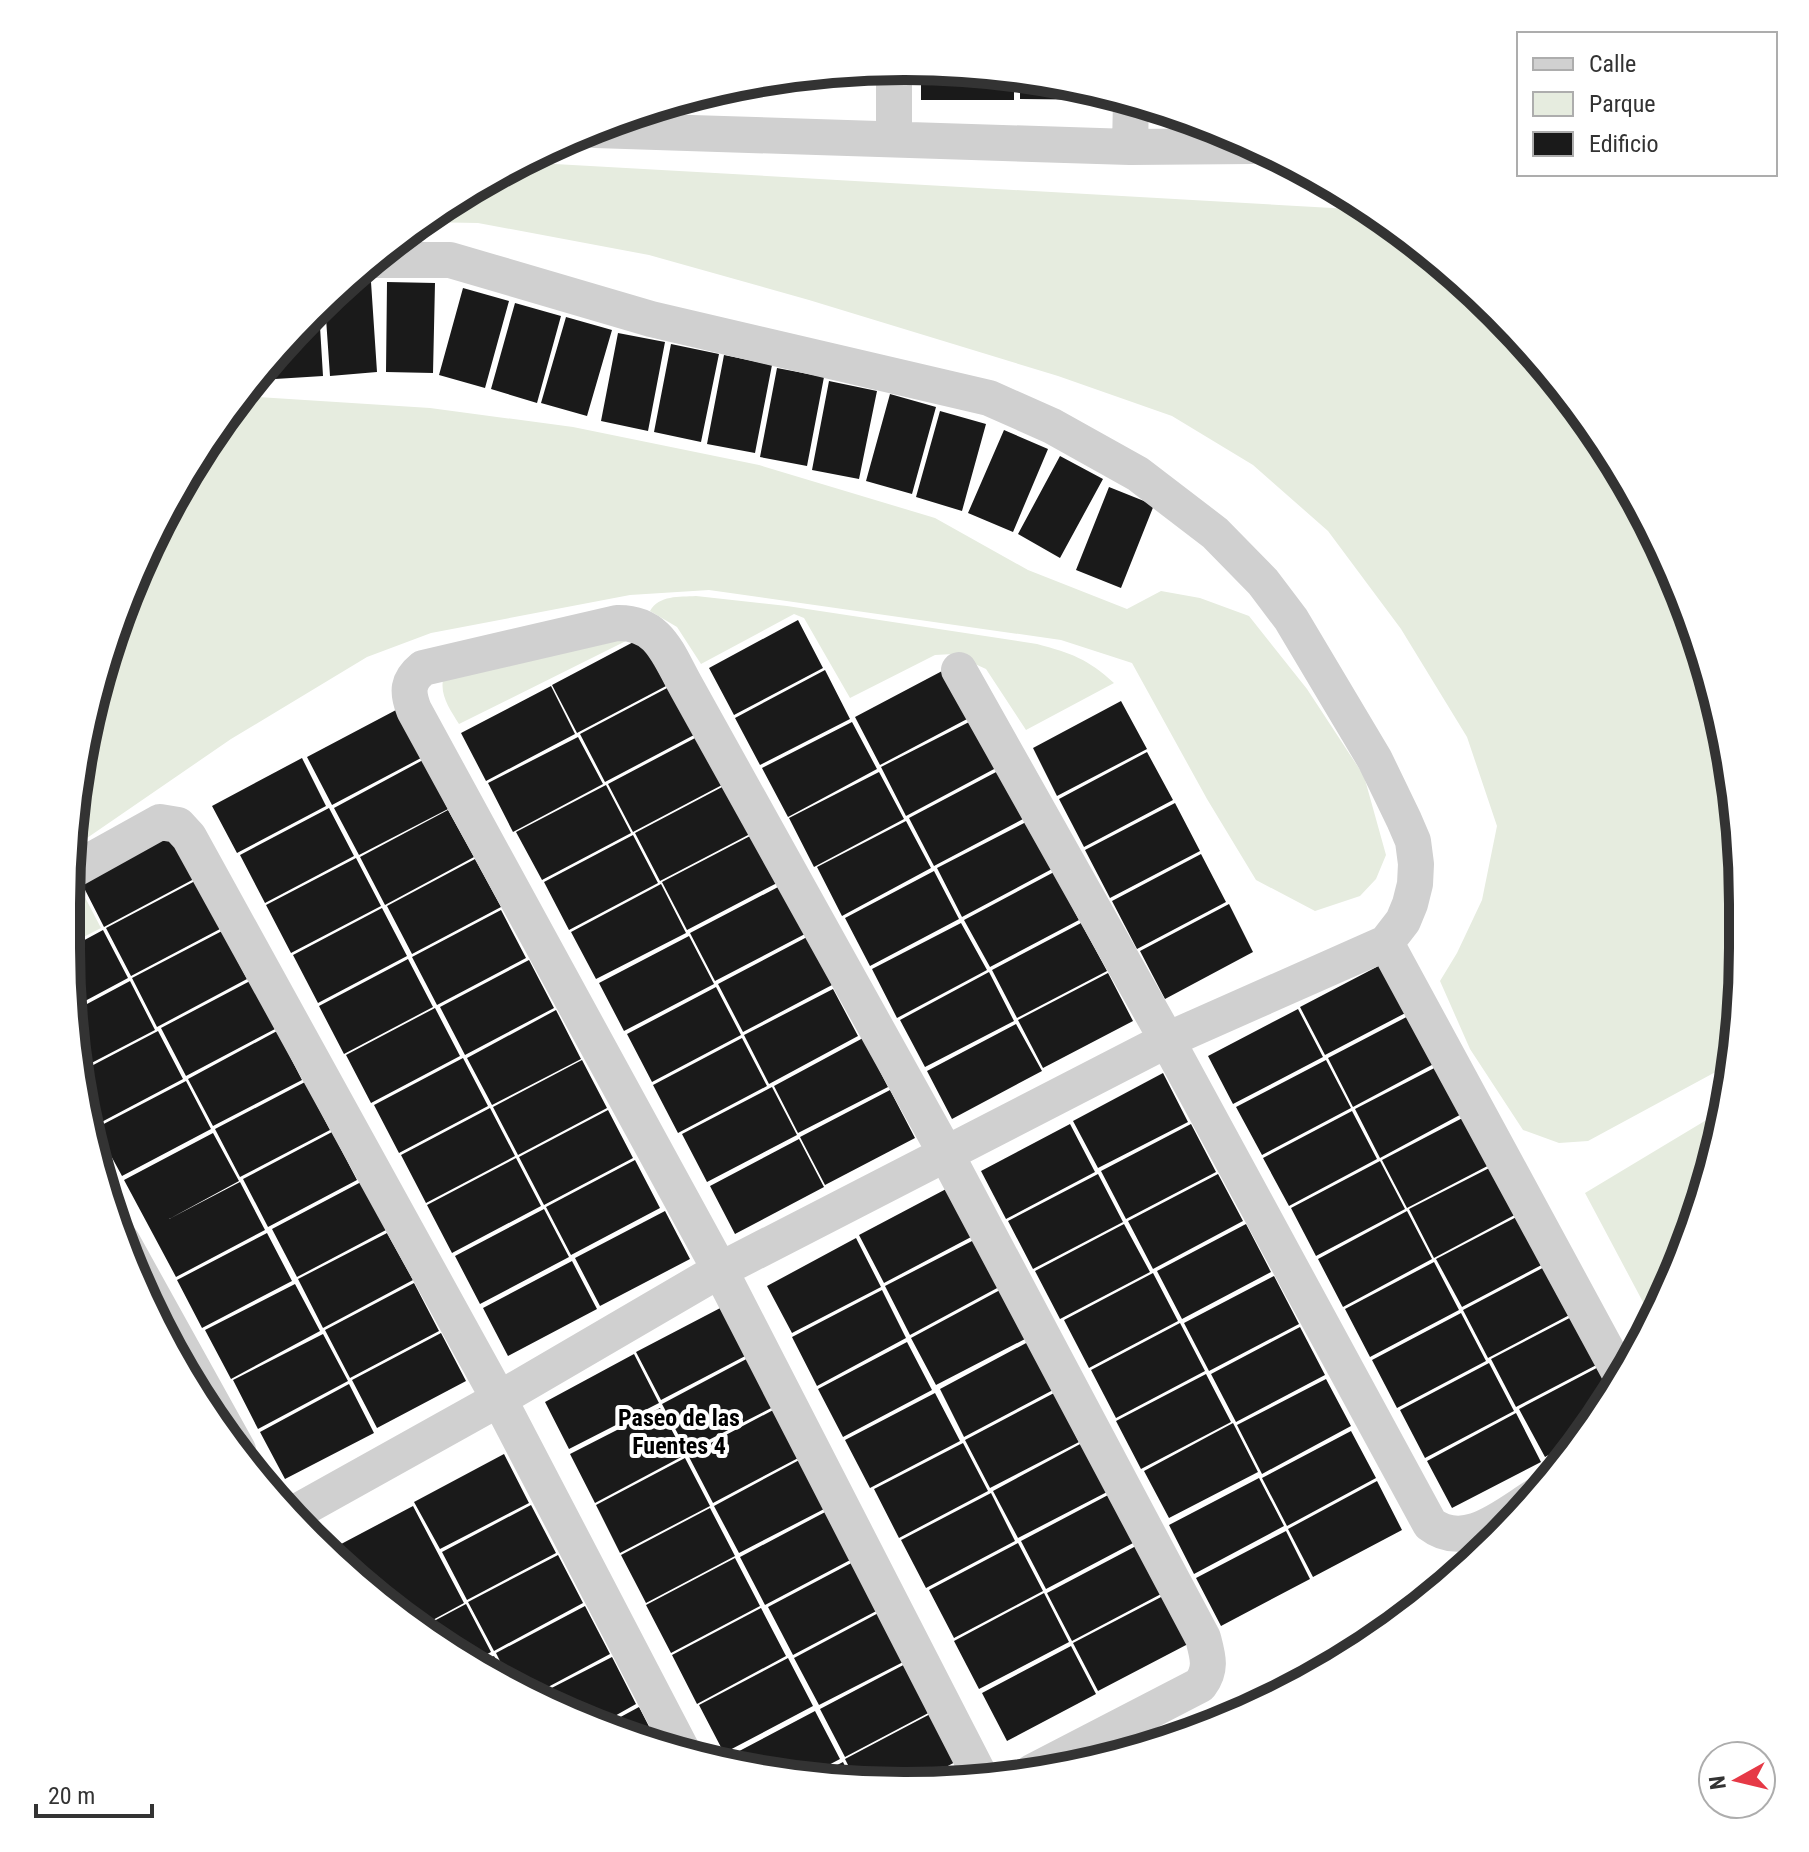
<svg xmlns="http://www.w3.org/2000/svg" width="1809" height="1852" font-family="'Roboto Condensed',sans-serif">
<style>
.green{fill:#e6ecdf}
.building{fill:#1a1a1a}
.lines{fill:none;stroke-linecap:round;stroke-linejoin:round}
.street{stroke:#d0d0d0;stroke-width:36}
.labels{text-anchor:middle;stroke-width:8;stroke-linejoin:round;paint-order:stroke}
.neighbourhood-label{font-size:24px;font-weight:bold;fill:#000;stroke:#fff}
.rim{fill:none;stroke:#333;stroke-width:10}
</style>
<rect width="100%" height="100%" fill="#fff"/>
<!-- green -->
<path class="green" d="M 519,162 L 1368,210 L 1451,270 L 1570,394 L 1657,534 L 1715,688 L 1741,850 L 1734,1062 L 1588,1141 L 1559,1143 L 1523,1130 L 1470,1049 L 1440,981 L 1457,953 L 1482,900 L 1497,826 L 1467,737 L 1401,629 L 1328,531 L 1253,465 L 1172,416 L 1058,376 L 809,300 L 649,255 L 478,223 L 422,222 Z
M 242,396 L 430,408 L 573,427 L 759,465 L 935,518 L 1028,570 L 1127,609 L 1161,591 L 1200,598 L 1249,616 L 1307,689 L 1364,776 L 1386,855 L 1376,879 L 1360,896 L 1315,911 L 1256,880 L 1207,799 L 1132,663 L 1061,640 L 709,590 L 630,595 L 431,633 L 367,657 L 231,739 L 71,849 L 73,795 L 111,635 L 179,485 Z
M 696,596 L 787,606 L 1037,644 C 1071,653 1088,659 1114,683 L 1026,730 L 986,669 L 953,654 L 935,655 L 850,698 L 804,618 L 794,614 L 701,664 L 677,627 L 650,611 C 659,595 679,597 696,596 Z
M 634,637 L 459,724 C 451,711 440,696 443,680 Z
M 77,882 L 101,928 L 66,946 L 69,887 Z
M 1723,1110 L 1699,1217 L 1652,1319 L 1585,1193 Z"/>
<!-- building -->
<path class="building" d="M 921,70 L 1014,73 L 1014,100 L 921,100 Z
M 1020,75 L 1113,96 L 1113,100 L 1020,99 Z
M 1443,264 L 1458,274 L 1474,292 L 1472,295 Z
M 371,282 L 377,372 L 330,376 L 325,304 L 346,284 Z
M 387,282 L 435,283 L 433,373 L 386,372 Z
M 463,288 L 509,301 L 485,388 L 439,375 Z
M 1477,295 L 1511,332 L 1509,334 L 1473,299 Z
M 515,303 L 561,316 L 537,403 L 491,389 Z
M 319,310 L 323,376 L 275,379 L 274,353 Z
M 566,317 L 612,330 L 587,416 L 541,403 Z
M 618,333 L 665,342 L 648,431 L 601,421 Z
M 1514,334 L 1550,373 L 1548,375 L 1511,337 Z
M 671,344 L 719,354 L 701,442 L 654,432 Z
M 724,355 L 772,365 L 755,453 L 707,444 Z
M 268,361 L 269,380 L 253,381 L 257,375 Z
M 777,368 L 824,377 L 807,466 L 760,457 Z
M 829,381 L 877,391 L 859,479 L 812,470 Z
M 890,394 L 936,407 L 912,494 L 866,481 Z
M 940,411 L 986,424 L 962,511 L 916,497 Z
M 1004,430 L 1048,449 L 1013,532 L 968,513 Z
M 1060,456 L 1103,479 L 1060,558 L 1018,534 Z
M 1109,487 L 1154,505 L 1121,588 L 1076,570 Z
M 798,620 L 823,668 L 734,715 L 709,668 Z
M 641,638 L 666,686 L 577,733 L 552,685 Z
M 825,670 L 850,719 L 760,765 L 735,718 Z
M 944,670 L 969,718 L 880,765 L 855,717 Z
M 551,686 L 575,734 L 486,781 L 461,733 Z
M 669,687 L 694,735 L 605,782 L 580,734 Z
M 1121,701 L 1147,749 L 1057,796 L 1033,748 Z
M 396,710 L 421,758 L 332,805 L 307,757 Z
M 971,721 L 996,768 L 906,816 L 881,767 Z
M 852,722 L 877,769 L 788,817 L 762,768 Z
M 578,737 L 603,784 L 513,832 L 488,783 Z
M 697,737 L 722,785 L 633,832 L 608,784 Z
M 1147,752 L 1173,800 L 1084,847 L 1059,799 Z
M 302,758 L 326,806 L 237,853 L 212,806 Z
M 423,760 L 448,809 L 359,855 L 334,808 Z
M 998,771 L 1023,819 L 934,866 L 909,818 Z
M 879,772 L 904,819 L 814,867 L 789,818 Z
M 606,785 L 631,833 L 542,880 L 516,832 Z
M 724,786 L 750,834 L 660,881 L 635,833 Z
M 1175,803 L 1200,851 L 1110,898 L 1085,850 Z
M 329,808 L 354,856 L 265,903 L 240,855 Z
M 448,810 L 474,857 L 385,905 L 360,857 Z
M 906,821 L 931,868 L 842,916 L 817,867 Z
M 1026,822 L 1052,869 L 962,917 L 937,868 Z
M 169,831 L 194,879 L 104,927 L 79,878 Z
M 633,835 L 658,883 L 569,930 L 544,882 Z
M 752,835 L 777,883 L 687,930 L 662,882 Z
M 1201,854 L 1226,902 L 1137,949 L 1112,901 Z
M 356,858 L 381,906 L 291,953 L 266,905 Z
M 475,859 L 501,907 L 412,954 L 387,906 Z
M 934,871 L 959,919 L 870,966 L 845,918 Z
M 1054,872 L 1079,920 L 990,967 L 964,920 Z
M 195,881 L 220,929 L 131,976 L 106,928 Z
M 661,884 L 686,933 L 596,979 L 571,932 Z
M 780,886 L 805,934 L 715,981 L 690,933 Z
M 1229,904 L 1253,952 L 1165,999 L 1140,951 Z
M 382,908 L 407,956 L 318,1003 L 293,955 Z
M 501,910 L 526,958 L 437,1005 L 412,957 Z
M 961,923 L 987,970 L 897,1018 L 872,969 Z
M 1081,923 L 1107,971 L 1017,1018 L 992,970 Z
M 103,930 L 128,978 L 72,1008 L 66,950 Z
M 222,931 L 247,979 L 157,1027 L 132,978 Z
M 689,936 L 714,984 L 624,1031 L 599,983 Z
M 807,937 L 832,985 L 743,1032 L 718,984 Z
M 408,959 L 433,1007 L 344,1054 L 319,1006 Z
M 529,960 L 554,1008 L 465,1055 L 440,1007 Z
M 1390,960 L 1415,1008 L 1325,1055 L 1300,1007 Z
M 989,972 L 1014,1021 L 925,1067 L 900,1020 Z
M 1108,973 L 1133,1021 L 1043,1068 L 1018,1020 Z
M 130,981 L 155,1030 L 78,1070 L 72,1012 Z
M 250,981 L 275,1029 L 186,1076 L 161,1028 Z
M 716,987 L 741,1035 L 652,1082 L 627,1034 Z
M 833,989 L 858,1036 L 769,1084 L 744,1035 Z
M 435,1008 L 460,1056 L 371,1103 L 346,1055 Z
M 1298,1009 L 1323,1057 L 1233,1104 L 1208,1056 Z
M 556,1010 L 581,1059 L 492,1105 L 467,1058 Z
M 1418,1011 L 1443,1059 L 1353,1107 L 1328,1058 Z
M 1016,1024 L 1042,1071 L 952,1119 L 927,1071 Z
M 158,1031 L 183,1079 L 94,1126 L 81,1103 L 78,1073 Z
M 277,1031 L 302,1080 L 213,1126 L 188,1079 Z
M 742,1038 L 767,1086 L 678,1133 L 653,1085 Z
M 863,1038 L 888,1087 L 798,1133 L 774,1086 Z
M 463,1058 L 488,1106 L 399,1153 L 374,1105 Z
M 582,1060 L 607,1108 L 518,1155 L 493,1107 Z
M 1326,1060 L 1351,1108 L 1262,1155 L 1236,1107 Z
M 1444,1063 L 1469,1110 L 1380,1158 L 1355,1109 Z
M 1163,1073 L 1188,1122 L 1098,1168 L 1073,1121 Z
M 186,1081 L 211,1129 L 122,1176 L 96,1128 Z
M 305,1082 L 330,1130 L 240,1177 L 215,1129 Z
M 772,1087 L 797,1135 L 707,1182 L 682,1134 Z
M 890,1090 L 915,1138 L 825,1185 L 800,1137 Z
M 490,1108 L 515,1156 L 426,1203 L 401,1155 Z
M 608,1110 L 633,1158 L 544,1205 L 519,1157 Z
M 1352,1111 L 1377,1159 L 1289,1206 L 1263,1158 Z
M 1472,1113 L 1497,1161 L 1407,1208 L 1382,1160 Z
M 1070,1124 L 1095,1172 L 1006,1219 L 981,1171 Z
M 1191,1124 L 1216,1172 L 1126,1219 L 1101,1171 Z
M 332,1132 L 357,1180 L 268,1227 L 243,1179 Z
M 213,1133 L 239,1181 L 169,1219 L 240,1182 L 265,1230 L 176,1277 L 124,1180 Z
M 799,1139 L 824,1187 L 735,1234 L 710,1186 Z
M 516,1158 L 541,1206 L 452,1253 L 427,1205 Z
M 635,1160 L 660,1208 L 571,1255 L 546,1207 Z
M 1380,1161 L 1405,1209 L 1316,1256 L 1291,1208 Z
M 1499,1163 L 1524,1210 L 1434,1258 L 1409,1209 Z
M 1098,1174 L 1123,1222 L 1033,1269 L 1008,1221 Z
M 1218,1174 L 1243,1221 L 1153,1269 L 1128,1221 Z
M 361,1182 L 386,1230 L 297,1277 L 272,1229 Z
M 948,1188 L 973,1236 L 884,1283 L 859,1235 Z
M 544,1209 L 569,1257 L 480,1304 L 455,1256 Z
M 665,1211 L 690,1259 L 600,1306 L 575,1258 Z
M 1407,1211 L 1432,1259 L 1343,1307 L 1318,1259 Z
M 1526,1212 L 1551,1260 L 1462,1307 L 1436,1259 Z
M 1124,1224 L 1150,1272 L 1060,1319 L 1035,1271 Z
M 1246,1224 L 1271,1272 L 1182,1319 L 1157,1271 Z
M 267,1233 L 292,1281 L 202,1328 L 177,1280 Z
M 387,1233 L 413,1280 L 323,1328 L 298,1279 Z
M 856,1238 L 881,1287 L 792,1333 L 767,1286 Z
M 974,1240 L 999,1287 L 910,1335 L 885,1286 Z
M 572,1261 L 597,1309 L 508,1356 L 483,1308 Z
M 1434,1262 L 1459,1310 L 1370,1357 L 1345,1309 Z
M 1552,1263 L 1577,1311 L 1488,1358 L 1463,1310 Z
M 1153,1273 L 1178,1321 L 1089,1368 L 1064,1320 Z
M 1274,1276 L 1299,1324 L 1209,1371 L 1184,1323 Z
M 414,1283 L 439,1331 L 350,1378 L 325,1330 Z
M 295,1284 L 320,1331 L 231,1379 L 205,1330 Z
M 882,1290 L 906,1338 L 817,1386 L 792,1337 Z
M 1000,1290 L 1025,1339 L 936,1385 L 911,1338 Z
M 726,1305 L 751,1353 L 661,1400 L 636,1352 Z
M 1581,1312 L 1606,1360 L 1516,1407 L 1491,1359 Z
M 1461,1313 L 1486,1361 L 1397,1408 L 1372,1360 Z
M 1180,1323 L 1205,1371 L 1116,1418 L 1091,1370 Z
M 1300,1327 L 1325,1375 L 1236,1422 L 1211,1374 Z
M 441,1333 L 466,1381 L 377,1428 L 352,1380 Z
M 323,1334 L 348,1381 L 258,1429 L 233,1380 Z
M 907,1342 L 932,1390 L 843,1437 L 818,1389 Z
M 1028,1342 L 1053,1390 L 964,1437 L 940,1389 Z
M 634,1354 L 659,1403 L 569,1449 L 545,1402 Z
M 752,1356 L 777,1405 L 687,1451 L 662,1404 Z
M 1608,1362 L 1619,1383 L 1579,1438 L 1545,1457 L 1519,1409 Z
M 1489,1363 L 1514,1411 L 1425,1458 L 1400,1410 Z
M 1206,1374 L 1231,1422 L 1141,1469 L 1116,1421 Z
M 1326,1379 L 1351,1426 L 1262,1474 L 1237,1425 Z
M 349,1384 L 374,1433 L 285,1479 L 260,1432 Z
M 935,1393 L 960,1441 L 870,1488 L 845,1440 Z
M 1054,1393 L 1079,1442 L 990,1488 L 965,1440 Z
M 660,1408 L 685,1455 L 595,1503 L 570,1454 Z
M 777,1408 L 802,1456 L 713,1503 L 688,1455 Z
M 1516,1413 L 1541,1462 L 1452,1508 L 1427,1461 Z
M 1233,1423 L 1258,1472 L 1169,1518 L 1144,1471 Z
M 1351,1431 L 1376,1478 L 1287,1526 L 1262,1478 Z
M 963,1443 L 988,1491 L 899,1538 L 874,1489 Z
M 1082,1443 L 1107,1492 L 1018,1538 L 993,1491 Z
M 504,1454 L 529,1503 L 440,1549 L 414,1502 Z
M 685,1458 L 710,1506 L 620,1553 L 596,1505 Z
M 803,1458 L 828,1507 L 739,1553 L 714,1506 Z
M 1259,1478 L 1284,1526 L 1194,1574 L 1169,1525 Z
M 1377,1481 L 1402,1530 L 1313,1577 L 1288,1529 Z
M 991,1493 L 1015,1541 L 926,1588 L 901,1540 Z
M 1110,1494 L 1135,1542 L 1046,1589 L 1021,1541 Z
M 531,1505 L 556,1553 L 467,1600 L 442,1552 Z
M 413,1506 L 464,1603 L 418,1628 L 372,1590 L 386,1582 L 371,1589 L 326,1552 Z
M 710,1508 L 735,1556 L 646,1603 L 621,1555 Z
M 829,1510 L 854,1558 L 765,1605 L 740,1557 Z
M 1286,1531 L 1310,1579 L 1221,1626 L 1196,1578 Z
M 1018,1543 L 1043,1591 L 954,1638 L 929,1590 Z
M 1136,1546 L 1161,1594 L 1072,1641 L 1047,1593 Z
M 558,1555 L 583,1603 L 494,1651 L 468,1602 Z
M 735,1558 L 760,1606 L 671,1653 L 646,1605 Z
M 857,1560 L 882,1608 L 793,1655 L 768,1607 Z
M 1044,1593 L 1069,1642 L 979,1689 L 954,1641 Z
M 1163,1596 L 1188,1644 L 1098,1691 L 1073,1643 Z
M 466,1604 L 491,1652 L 472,1662 L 439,1645 L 419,1629 Z
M 585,1606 L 610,1654 L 533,1695 L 511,1683 L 496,1653 Z
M 761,1608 L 786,1656 L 697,1704 L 672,1655 Z
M 884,1610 L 909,1659 L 819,1705 L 794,1658 Z
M 1071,1646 L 1096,1694 L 1007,1741 L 982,1693 Z
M 494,1656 L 507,1681 L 476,1665 Z
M 612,1657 L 636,1704 L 597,1726 L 584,1722 L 536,1696 Z
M 788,1658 L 813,1706 L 724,1753 L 699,1705 Z
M 909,1662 L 934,1710 L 845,1757 L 820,1709 Z
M 639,1707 L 657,1742 L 602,1727 Z
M 815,1711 L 840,1759 L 802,1779 L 727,1761 L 726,1758 Z
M 934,1712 L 959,1760 L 916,1783 L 856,1781 L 845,1759 Z
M 843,1762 L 852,1781 L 810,1779 Z"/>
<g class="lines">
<!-- street -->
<path class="street" d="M 595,130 L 1130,147 L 1252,146
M 894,138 L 894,69
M 1130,147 L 1131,100
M 959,670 L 1167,1040 L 1430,1524 C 1466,1552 1507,1513 1539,1494
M 70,872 L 160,822 L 178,825 L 189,837 L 499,1399 L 681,1748
M 1386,943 L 1622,1378
M 122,1241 L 238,1450
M 291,1515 L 499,1399 L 720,1270 L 1167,1040 L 1386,943 L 1403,921 L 1410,904 L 1415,884 L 1416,864 L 1413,841 L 1404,820 L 1375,760 L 1291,619 L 1263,582 L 1215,533 L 1138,474 L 1052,426 L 989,398 L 651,319 L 450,260 L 372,260
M 982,1780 L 720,1270 L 414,710 C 407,692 407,681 423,668 L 617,623 C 660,622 668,655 687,688 L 945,1152 L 1203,1638 C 1208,1657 1212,1669 1200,1685 L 1032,1772"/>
</g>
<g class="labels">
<!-- neighbourhood labels -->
<g class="neighbourhood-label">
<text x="679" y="1426">Paseo de las<tspan x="679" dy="28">Fuentes 4</tspan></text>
</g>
</g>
<!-- crop -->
<path d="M0 0H1809V1852H0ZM904 80H905A824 824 0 0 1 1729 904V948A824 824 0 0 1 905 1772H904A824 824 0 0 1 80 948V904A824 824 0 0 1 904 80Z" fill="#fff" fill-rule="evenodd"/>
<path class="rim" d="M904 80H905A824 824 0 0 1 1729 904V948A824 824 0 0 1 905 1772H904A824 824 0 0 1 80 948V904A824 824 0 0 1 904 80Z"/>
<!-- legend -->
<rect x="1517" y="32" width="260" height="144" fill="#ffffff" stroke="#adadad" stroke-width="2"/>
<rect x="1533" y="58" width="40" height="12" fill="#d0d0d0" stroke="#adadad" stroke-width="2"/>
<text x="1589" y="72" font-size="24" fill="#333333">Calle</text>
<rect x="1533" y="92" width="40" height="24" fill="#e6ecdf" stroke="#adadad" stroke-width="2"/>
<text x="1589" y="112" font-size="24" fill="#333333">Parque</text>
<rect x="1533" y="132" width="40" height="24" fill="#1a1a1a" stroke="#adadad" stroke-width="2"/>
<text x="1589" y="152" font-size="24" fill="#333333">Edificio</text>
<!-- north arrow -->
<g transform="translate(1737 1780) rotate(262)"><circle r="38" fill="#ffffff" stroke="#adadad" stroke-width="2"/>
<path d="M0-6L14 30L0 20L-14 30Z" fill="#e63946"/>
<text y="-12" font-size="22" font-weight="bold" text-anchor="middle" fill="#333333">N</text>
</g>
<!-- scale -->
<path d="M36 1804v12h116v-12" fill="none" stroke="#333333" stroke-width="4"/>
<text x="48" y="1804" font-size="24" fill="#333333" stroke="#ffffff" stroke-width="6" paint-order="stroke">20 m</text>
</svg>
